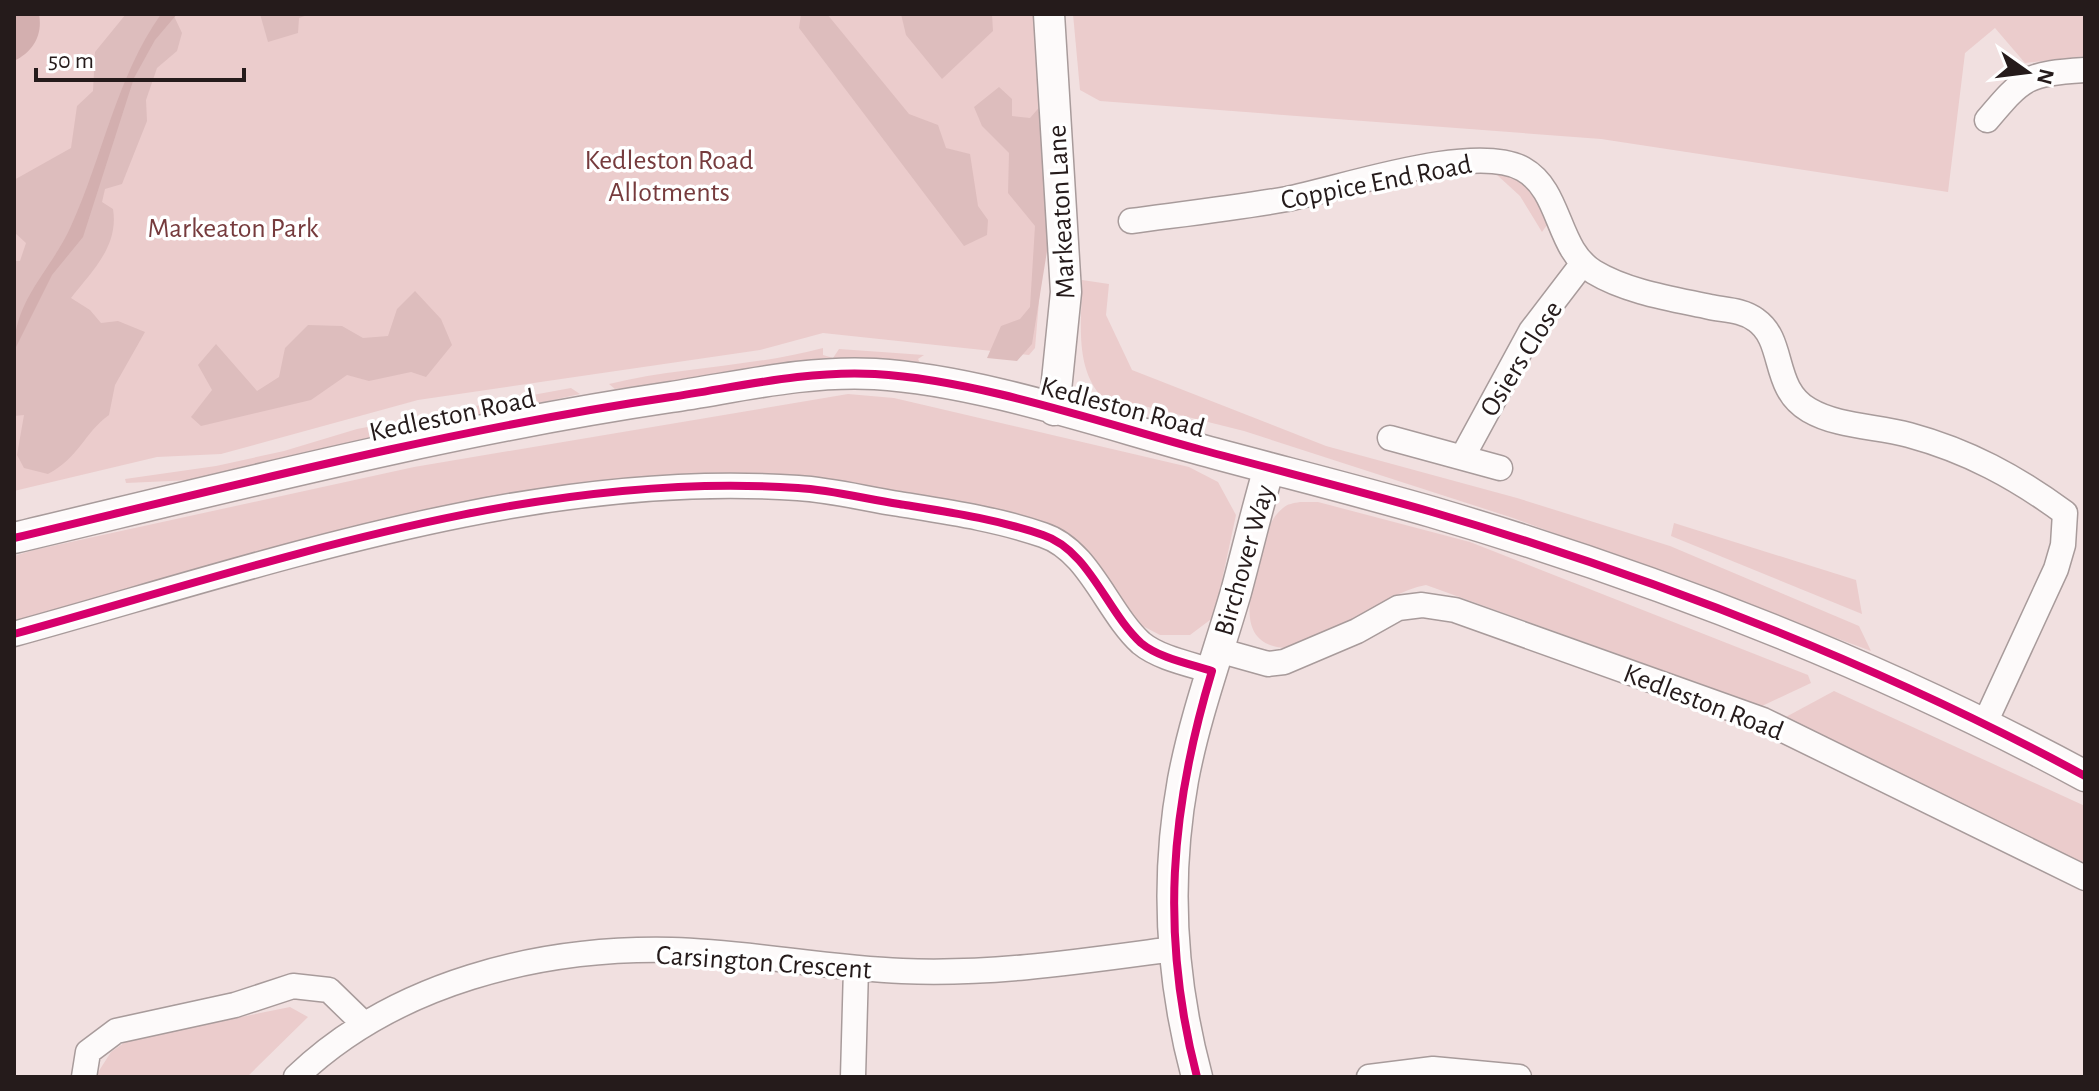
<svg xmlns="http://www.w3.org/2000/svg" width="2099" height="1091" font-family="'Alegreya Sans',sans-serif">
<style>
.green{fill:#ebcccc}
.forest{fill:#ddbdbd}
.water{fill:#d3afaf}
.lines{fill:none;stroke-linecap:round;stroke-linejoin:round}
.minor-casing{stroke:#a89b9b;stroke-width:27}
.tertiary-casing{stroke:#a89b9b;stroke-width:33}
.minor{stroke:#fdfafa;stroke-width:24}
.tertiary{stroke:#fdfafa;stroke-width:30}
.cycleway-casing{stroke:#fff;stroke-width:13}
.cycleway{stroke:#d6006c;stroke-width:8}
.labels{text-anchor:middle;stroke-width:7;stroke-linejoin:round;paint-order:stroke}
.park-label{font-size:28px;fill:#763b3d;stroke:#fff}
.street-label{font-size:28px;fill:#251b1b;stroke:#fff}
</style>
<rect width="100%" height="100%" fill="#f1e0e0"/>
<!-- green -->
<path class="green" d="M 14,14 L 1037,14 L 1048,245 L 1041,278 L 1035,348 L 1029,355 L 823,333 L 760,350 L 418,400 L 221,454 L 157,457 L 14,491 Z
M 1073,14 L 2085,14 L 2085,56 L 2025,63 L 1995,28 L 1965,53 L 1948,192 L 1601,139 L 1100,101 L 1080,90 Z
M 1507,172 C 1533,189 1538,195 1547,225 L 1542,232 L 1520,196 L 1496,174 Z
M 1082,280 L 1109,284 L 1106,315 L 1132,370 L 1326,446 L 1517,498 L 1670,546 L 1859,626 L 1871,651 L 1513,518 L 1244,431 L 1100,395 C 1074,364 1082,319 1082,280 Z
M 823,348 L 823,355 L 833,358 L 839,349 L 924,355 L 918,359 L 922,366 L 792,365 L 615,389 L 609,384 C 679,367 752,367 823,348 Z
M 571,388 L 580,394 L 193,480 L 126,483 L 125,479 L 216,466 L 284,451 L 357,429 L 496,402 L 497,408 L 506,406 L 505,400 Z
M 848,394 L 894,398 L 1189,467 L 1218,482 L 1236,515 L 1214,617 L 1190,635 L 1160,635 L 1135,622 L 1101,574 L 940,499 L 747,473 L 589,482 L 470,500 L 294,543 L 14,621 L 14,556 L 34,550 L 414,467 Z
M 1300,502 L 1318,502 L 1470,542 L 1808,675 L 1811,683 L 1762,706 L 1426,585 C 1379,593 1329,649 1288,648 C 1232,647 1251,589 1260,557 C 1265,539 1268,520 1283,508 C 1287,504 1294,503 1300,502 Z
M 1674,523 L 1856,580 L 1862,614 L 1671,536 Z
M 1834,691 L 2085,806 L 2085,865 L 1784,718 Z
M 290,1007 L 308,1017 L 247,1077 L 95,1077 L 111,1052 L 128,1040 Z"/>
<!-- forest -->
<path class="forest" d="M 126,14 L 173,14 L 182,33 L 177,51 L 157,68 L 146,100 L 147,121 L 122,184 L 105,189 L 102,202 L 113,209 C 119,246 92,271 71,298 L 90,310 L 101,323 L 118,321 L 145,332 L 115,385 L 109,415 C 83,434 80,457 48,474 L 24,468 L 17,455 L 24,415 L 14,416 L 14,261 L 20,261 L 26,243 L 14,232 L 14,180 L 71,148 L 77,106 L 93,91 L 95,52 Z
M 260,14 L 310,14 L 299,18 L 298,33 L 268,42 Z
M 801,14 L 827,14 L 909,114 L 938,125 L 946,148 L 970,154 L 978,206 L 988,220 L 987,235 L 964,246 L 799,28 Z
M 901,14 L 992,14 L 993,31 L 942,79 L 906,35 Z
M 999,87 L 1012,99 L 1012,116 L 1030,118 L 1043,103 L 1048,245 L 1032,344 L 1017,361 L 987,358 L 1001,326 L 1020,319 L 1030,307 L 1035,226 L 1008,193 L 1009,153 L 982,126 L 974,107 Z
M 415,291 L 441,319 L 452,345 L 426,377 L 411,372 L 369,381 L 347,375 L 311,400 L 201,426 L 191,417 L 212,390 L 198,365 L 216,344 L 257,391 L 279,377 L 285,348 L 308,325 L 342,326 L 363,338 L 388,336 L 397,309 Z"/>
<!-- water -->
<path class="water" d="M 14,14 L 39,14 C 43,35 33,52 14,61 Z
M 161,14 L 177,14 L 155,40 L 134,78 L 83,237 L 52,275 L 14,351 C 14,299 51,271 71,226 C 103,156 116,78 161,14 Z"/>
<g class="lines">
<defs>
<path id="minor" d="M 1987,120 C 2024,76 2027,74 2085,70
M 1131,221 C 1183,214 1235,208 1287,199 C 1342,188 1475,142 1523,169 C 1562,191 1556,249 1594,272 C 1627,292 1673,299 1710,307 C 1725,310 1743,310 1756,320 C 1786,341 1771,388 1809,410 C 1838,427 1877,426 1909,435 C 1968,451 2016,477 2065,513 L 2063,545 L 2056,569 L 1984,725
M 1390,438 L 1500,468
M 1463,456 L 1531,331 L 1583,263
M 14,634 C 264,565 535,469 798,488 C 832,490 866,499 899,504 C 948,512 997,519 1043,535 C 1089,550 1107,612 1141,643 C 1159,658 1190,664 1212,671
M 1218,650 L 1268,664 L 1284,662 L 1357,631 L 1398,608 L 1422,605 L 1455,610 L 1763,720 L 2085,878
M 84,1077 L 88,1052 L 116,1031 L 235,1005 L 293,986 L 329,990 L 364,1024
M 296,1077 C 394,983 539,947 672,950 C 749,952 825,968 902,971 C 993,975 1084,961 1174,949
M 853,1077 L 856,968
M 1369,1077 L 1433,1069 L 1519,1077"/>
<path id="tertiary" d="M 1049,14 L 1066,292 L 1054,410
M 14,538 C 232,486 449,430 671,397 C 738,387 807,370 875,374 C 978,380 1102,423 1202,450 C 1279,471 1356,490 1432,512 C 1656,578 1880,665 2085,776
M 1197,1077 C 1171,980 1165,879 1183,780 C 1195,716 1218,654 1236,592 C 1247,551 1257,509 1269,468"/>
</defs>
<!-- minor casing -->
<use href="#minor" class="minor-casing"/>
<!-- tertiary casing -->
<use href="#tertiary" class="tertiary-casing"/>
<!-- minor -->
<use href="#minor" class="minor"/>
<!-- tertiary -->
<use href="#tertiary" class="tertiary"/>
<defs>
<path id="cycleway" d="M 14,538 C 232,486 449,430 671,397 C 738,387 807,370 875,374 C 978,380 1102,423 1202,450 C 1279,471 1356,490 1432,512 C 1656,578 1880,665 2085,776
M 14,634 C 264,565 535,469 798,488 C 832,490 866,499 899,504 C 948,512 997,519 1043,535 C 1089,550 1107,612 1141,643 C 1159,658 1190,664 1212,671 C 1170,810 1160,935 1197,1077"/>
</defs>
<!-- cycleway casing -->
<use href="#cycleway" class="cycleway-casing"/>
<!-- cycleway -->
<use href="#cycleway" class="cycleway"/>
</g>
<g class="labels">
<!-- park labels -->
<g class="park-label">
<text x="669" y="169">Kedleston Road<tspan x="669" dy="32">Allotments</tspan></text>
<text x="233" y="237">Markeaton Park</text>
</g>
<!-- street labels -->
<g class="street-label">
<text transform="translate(1376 181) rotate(-11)" y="10">Coppice End Road</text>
<text transform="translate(1060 212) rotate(-93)" y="10">Markeaton Lane</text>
<text transform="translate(1520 358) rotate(-58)" y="10">Osiers Close</text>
<text transform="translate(1123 406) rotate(15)" y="10">Kedleston Road</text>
<text transform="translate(452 414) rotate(-12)" y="10">Kedleston Road</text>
<text transform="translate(1243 560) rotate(-74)" y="10">Birchover Way</text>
<text transform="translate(1704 701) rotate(21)" y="10">Kedleston Road</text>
<text transform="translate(764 961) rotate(4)" y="10">Carsington Crescent</text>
</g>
</g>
<!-- border -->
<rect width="2099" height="1091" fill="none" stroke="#251b1b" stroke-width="32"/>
<!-- north arrow -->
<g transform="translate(2027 72) rotate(104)" stroke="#ffffff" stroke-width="6" paint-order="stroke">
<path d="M0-6L14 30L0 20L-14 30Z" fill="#251b1b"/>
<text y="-12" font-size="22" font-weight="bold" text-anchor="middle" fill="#251b1b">N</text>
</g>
<!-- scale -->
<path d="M36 68v12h208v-12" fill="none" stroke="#251b1b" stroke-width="4"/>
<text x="48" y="68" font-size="24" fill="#251b1b" stroke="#ffffff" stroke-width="6" paint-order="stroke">50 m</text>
</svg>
